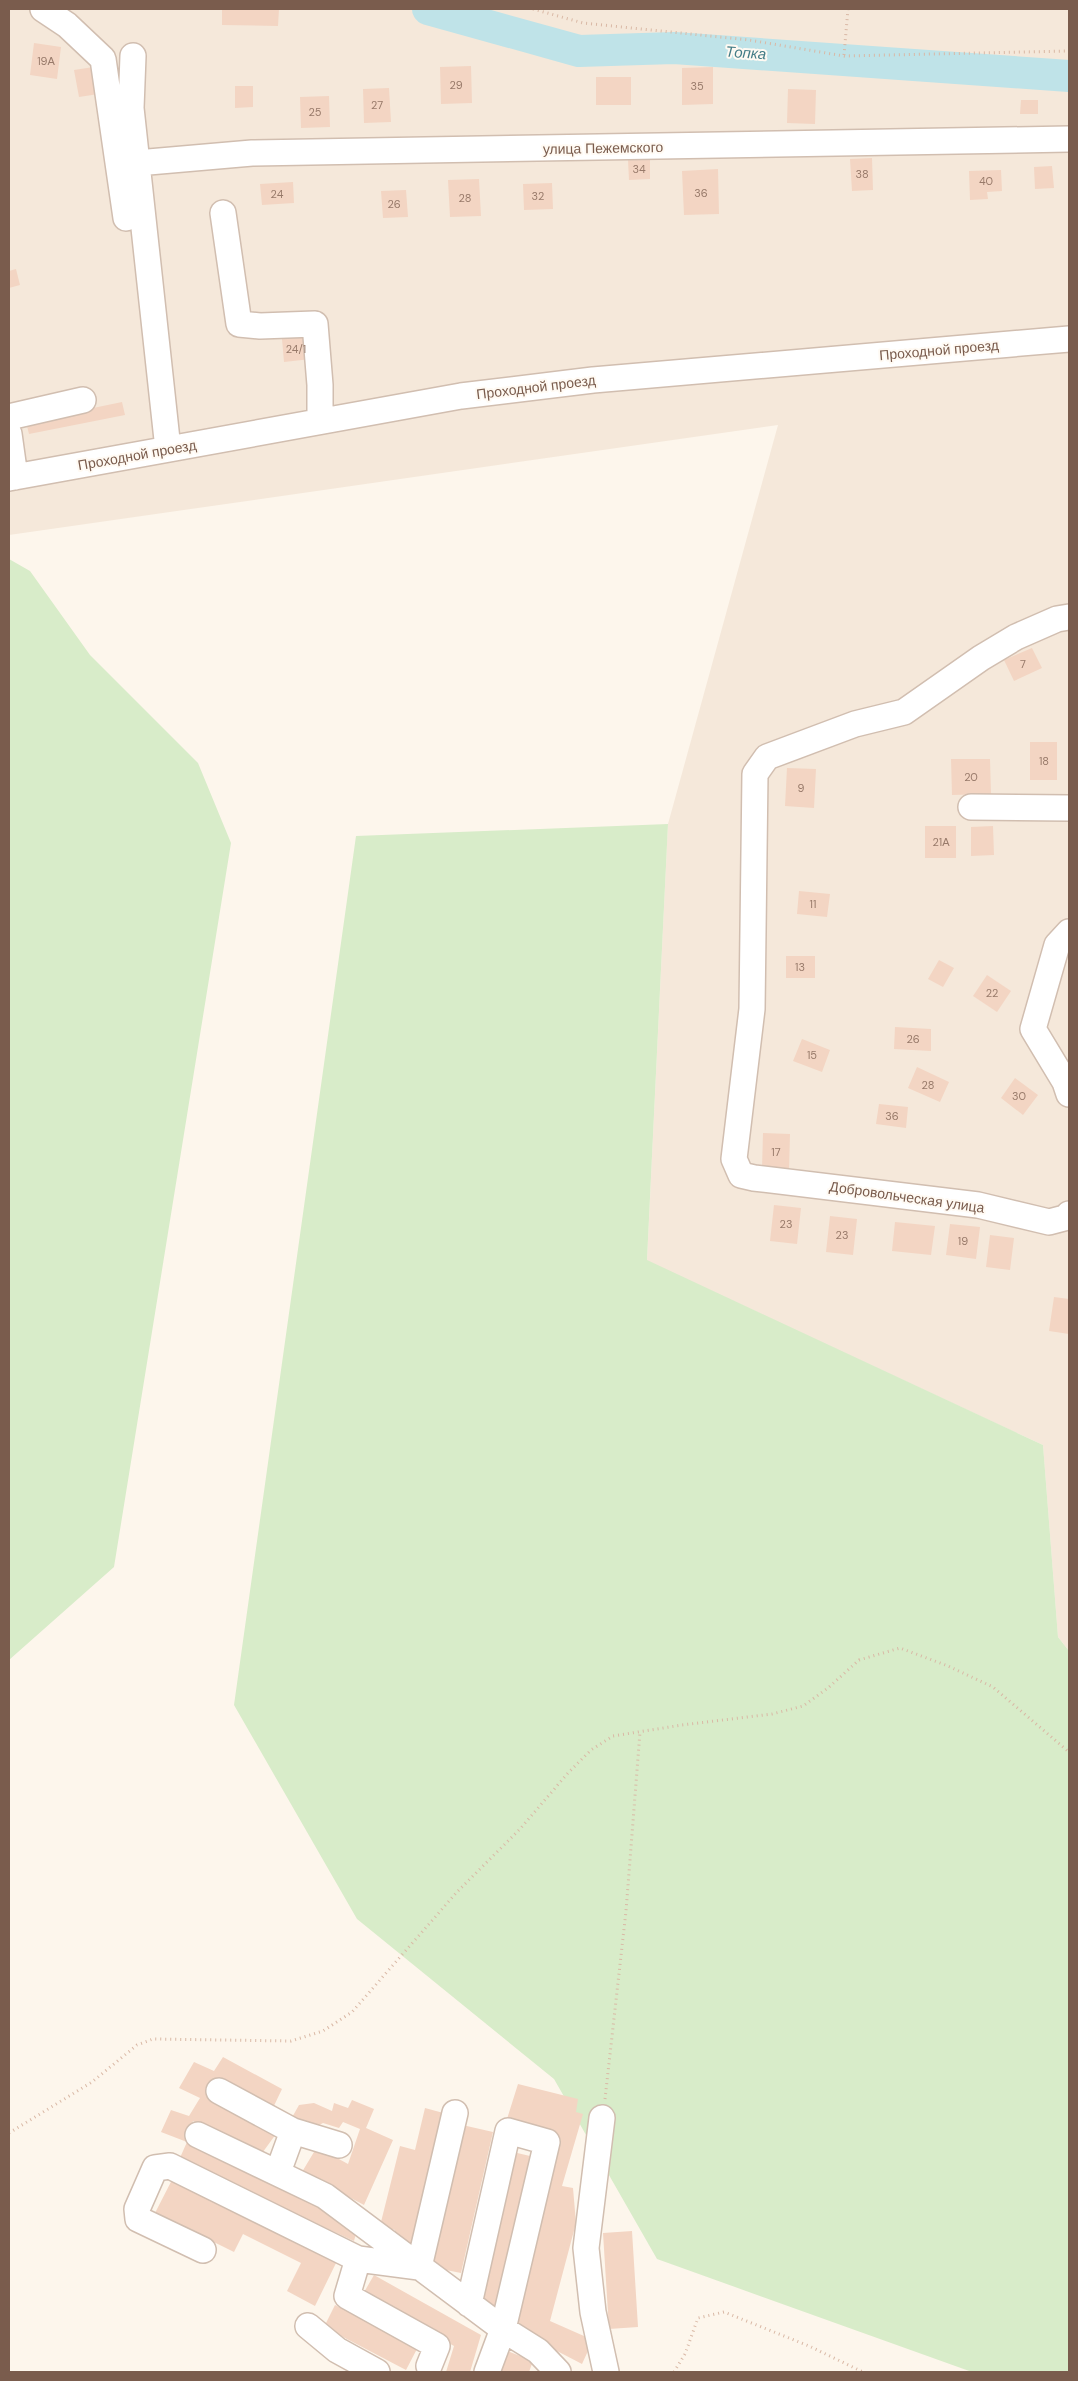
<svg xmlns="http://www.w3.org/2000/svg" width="1078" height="2381" font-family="'DM Sans',sans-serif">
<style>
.residential{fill:#f5e8da}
.green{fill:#d8ecc9}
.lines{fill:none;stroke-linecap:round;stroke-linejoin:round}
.river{stroke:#bfe3e8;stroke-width:32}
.building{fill:#f3d5c3}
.minor-casing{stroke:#d1beb0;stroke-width:28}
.path{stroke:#d9b8a5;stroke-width:3;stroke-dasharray:1 4;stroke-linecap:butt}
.minor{stroke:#fff;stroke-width:25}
.labels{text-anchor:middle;stroke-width:4;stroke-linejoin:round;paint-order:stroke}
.number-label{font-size:11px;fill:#987a6a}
.street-label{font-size:14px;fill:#7a5c4d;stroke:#fffaf3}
.water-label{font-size:15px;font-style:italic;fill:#437c86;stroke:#fffaf3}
</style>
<rect width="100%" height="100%" fill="#fdf6ec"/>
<!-- residential -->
<path class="residential" d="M 9,9 L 1069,9 L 1069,1651 L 1058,1637 L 1043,1445 L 647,1261 L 668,824 L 778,425 L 9,535 Z"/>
<!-- green -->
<path class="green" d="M 9,559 L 30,571 L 90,655 L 198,763 L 231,843 L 114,1567 L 9,1660 Z
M 668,824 L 647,1260 L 1043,1445 L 1058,1637 L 1069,1651 L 1069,2372 L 972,2372 L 657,2259 L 554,2079 L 357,1919 L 234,1705 L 356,836 Z"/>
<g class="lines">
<!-- river -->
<path class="river" d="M 428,9 L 579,51 L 674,48 L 1069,76"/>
</g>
<!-- building -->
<path class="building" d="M 222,9 L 279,9 L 278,26 L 222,25 Z
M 34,43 L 61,47 L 57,79 L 30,75 Z
M 100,66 L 105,93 L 79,97 L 74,70 Z
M 471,66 L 472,103 L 441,104 L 440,67 Z
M 713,67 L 713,104 L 682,105 L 682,68 Z
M 596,77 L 631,77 L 631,105 L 596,105 Z
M 235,86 L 253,86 L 253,107 L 235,108 Z
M 389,88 L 391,122 L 364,123 L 363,89 Z
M 788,89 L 816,90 L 815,124 L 787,123 Z
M 329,96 L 330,127 L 301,128 L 300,97 Z
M 1021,100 L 1038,100 L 1038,114 L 1020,114 Z
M 872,158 L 873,190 L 852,191 L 850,159 Z
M 650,159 L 650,179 L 629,180 L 628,160 Z
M 1052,166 L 1054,188 L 1035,189 L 1034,167 Z
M 718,169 L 719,214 L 684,215 L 682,171 Z
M 1001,170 L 1002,191 L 987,192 L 988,199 L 970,200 L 969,171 Z
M 479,179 L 481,216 L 450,217 L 448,180 Z
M 293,182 L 294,203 L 262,205 L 260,184 Z
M 552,183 L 553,209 L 524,210 L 523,184 Z
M 406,190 L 408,217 L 383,218 L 381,191 Z
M 16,269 L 20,285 L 9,288 L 9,271 Z
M 309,336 L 311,359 L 284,362 L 282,339 Z
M 122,402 L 125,415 L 29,434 L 26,422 Z
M 1032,648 L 1042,668 L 1014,681 L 1004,660 Z
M 1030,742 L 1057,742 L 1057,780 L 1030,780 Z
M 951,759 L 990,759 L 991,794 L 952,795 Z
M 787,768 L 816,769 L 814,808 L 785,806 Z
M 925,826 L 956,826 L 956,858 L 925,858 Z
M 993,826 L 994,855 L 971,856 L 971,827 Z
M 799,891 L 830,894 L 827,917 L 797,914 Z
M 786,956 L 815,956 L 815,978 L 786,978 Z
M 939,960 L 954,968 L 943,987 L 928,979 Z
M 987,975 L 1011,991 L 997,1012 L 973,996 Z
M 895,1027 L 931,1029 L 931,1051 L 894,1049 Z
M 802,1039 L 830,1050 L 822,1072 L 793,1061 Z
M 917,1067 L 949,1082 L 940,1102 L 908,1088 Z
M 1015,1078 L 1038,1095 L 1023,1115 L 1001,1098 Z
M 879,1104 L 908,1107 L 906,1128 L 876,1124 Z
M 763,1133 L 790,1134 L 789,1170 L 762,1169 Z
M 774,1205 L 801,1208 L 797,1244 L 770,1241 Z
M 830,1216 L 857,1219 L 853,1255 L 826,1252 Z
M 895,1222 L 935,1226 L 931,1255 L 892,1251 Z
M 950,1224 L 980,1227 L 976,1259 L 946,1255 Z
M 990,1235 L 1014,1238 L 1010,1270 L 986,1267 Z
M 1054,1297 L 1069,1299 L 1069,1334 L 1049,1331 Z
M 223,2057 L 282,2089 L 271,2112 L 276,2134 L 260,2156 L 193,2121 L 187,2142 L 161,2132 L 171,2110 L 189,2116 L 200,2098 L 179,2088 L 194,2062 L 214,2071 Z
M 518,2084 L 578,2099 L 576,2112 L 583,2114 L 562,2186 L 573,2188 L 576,2223 L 550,2321 L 593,2340 L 582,2364 L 509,2326 L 557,2134 L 507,2119 Z
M 352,2100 L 374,2109 L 366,2128 L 393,2140 L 364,2205 L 302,2172 L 317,2147 L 348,2164 L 360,2129 L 343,2122 L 339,2128 L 323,2123 L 310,2130 L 290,2121 L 299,2105 L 314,2103 L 332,2111 L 334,2103 L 348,2108 Z
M 425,2108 L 447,2114 L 414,2247 L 392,2242 L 395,2230 L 380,2226 L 400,2146 L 415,2150 Z
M 458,2124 L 493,2132 L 461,2273 L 426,2266 Z
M 187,2142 L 318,2200 L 357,2230 L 354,2241 L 179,2160 Z
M 513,2152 L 530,2156 L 495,2308 L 478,2304 Z
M 174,2176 L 338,2259 L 315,2306 L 287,2291 L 301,2263 L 243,2234 L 234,2252 L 155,2213 Z
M 632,2231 L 638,2327 L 609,2329 L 603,2233 Z
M 374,2275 L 481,2335 L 470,2372 L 446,2372 L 454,2346 L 363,2294 Z
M 335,2305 L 418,2347 L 406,2370 L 324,2327 Z
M 502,2349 L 533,2361 L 529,2372 L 495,2372 Z"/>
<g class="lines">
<defs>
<path id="minor" d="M 43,9 L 67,25 L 103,59 L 126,218
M 133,56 L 131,108 L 168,449
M 137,163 L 252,153 L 1069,139
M 223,213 L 239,324 L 260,326 L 315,324 L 320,385 L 320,421
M 9,417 L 83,400
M 9,434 L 15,477
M 9,478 L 461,396 L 593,380 L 1069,339
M 1069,617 L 1057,619 L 1016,637 L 981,658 L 904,712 L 855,724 L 767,757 L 755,774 L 752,1009 L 734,1159 L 741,1175 L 754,1178 L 978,1205 L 1049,1222 L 1068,1217 L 1069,1214
M 971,807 L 1069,808
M 1069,932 L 1057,945 L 1033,1029 L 1065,1082 L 1069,1094
M 219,2091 L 293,2131 L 339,2145
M 602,2118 L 586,2248 L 593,2312 L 606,2372
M 198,2135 L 325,2196 L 503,2329 L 538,2351 L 558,2372
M 278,2172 L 293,2131
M 203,2250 L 138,2219 L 137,2209 L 155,2168 L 170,2166 L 358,2259 L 419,2267 L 455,2113
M 358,2259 L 347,2296 L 437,2346 L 429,2366
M 469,2304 L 508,2131 L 547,2142 L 503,2329 L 487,2372
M 308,2326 L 337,2350 L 377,2372"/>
</defs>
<!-- minor casing -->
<use href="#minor" class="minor-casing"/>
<!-- path -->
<path class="path" d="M 533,9 L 583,23 L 749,40 L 844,56 L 1069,51
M 844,55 L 848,9
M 605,2099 L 626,1911 L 640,1732
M 9,2133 L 92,2082 L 137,2045 L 153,2039 L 291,2041 L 323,2031 L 352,2012 L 457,1892 L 520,1829 L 568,1773 L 591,1750 L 613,1736 L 682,1725 L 772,1714 L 803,1706 L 828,1688 L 859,1660 L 900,1648 L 948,1666 L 993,1687 L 1069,1752
M 674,2372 L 685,2354 L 698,2318 L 724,2312 L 809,2346 L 863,2372"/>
<!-- minor -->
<use href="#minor" class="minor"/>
</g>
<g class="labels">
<!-- number labels -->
<g class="number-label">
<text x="46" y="65">19А</text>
<text x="456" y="89">29</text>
<text x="697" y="90">35</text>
<text x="377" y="109">27</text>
<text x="315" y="116">25</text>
<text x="639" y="173">34</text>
<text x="862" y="178">38</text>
<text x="986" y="185">40</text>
<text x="701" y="197">36</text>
<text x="277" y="198">24</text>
<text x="538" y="200">32</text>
<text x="465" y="202">28</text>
<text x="394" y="208">26</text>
<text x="296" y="353">24/1</text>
<text x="1023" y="668">7</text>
<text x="1044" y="765">18</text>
<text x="971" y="781">20</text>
<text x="801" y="792">9</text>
<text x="941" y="846">21А</text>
<text x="813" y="908">11</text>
<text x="800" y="971">13</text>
<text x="992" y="997">22</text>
<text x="913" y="1043">26</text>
<text x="812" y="1059">15</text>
<text x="928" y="1089">28</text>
<text x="1019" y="1100">30</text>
<text x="892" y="1120">36</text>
<text x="776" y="1156">17</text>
<text x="786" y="1228">23</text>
<text x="842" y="1239">23</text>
<text x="963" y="1245">19</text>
</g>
<!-- street labels -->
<g class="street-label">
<text transform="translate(603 148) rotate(-1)" y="5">улица Пежемского</text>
<text transform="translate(939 350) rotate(-5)" y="5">Проходной проезд</text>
<text transform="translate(536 387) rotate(-7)" y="5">Проходной проезд</text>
<text transform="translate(137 455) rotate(-10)" y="5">Проходной проезд</text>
<text transform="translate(907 1197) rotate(8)" y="5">Добровольческая улица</text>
</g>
<!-- water labels -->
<g class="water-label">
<text transform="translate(746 53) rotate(4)" y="5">Топка</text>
</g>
</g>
<!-- border -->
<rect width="1078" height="2381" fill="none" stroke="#7a5c4d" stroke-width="20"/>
</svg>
